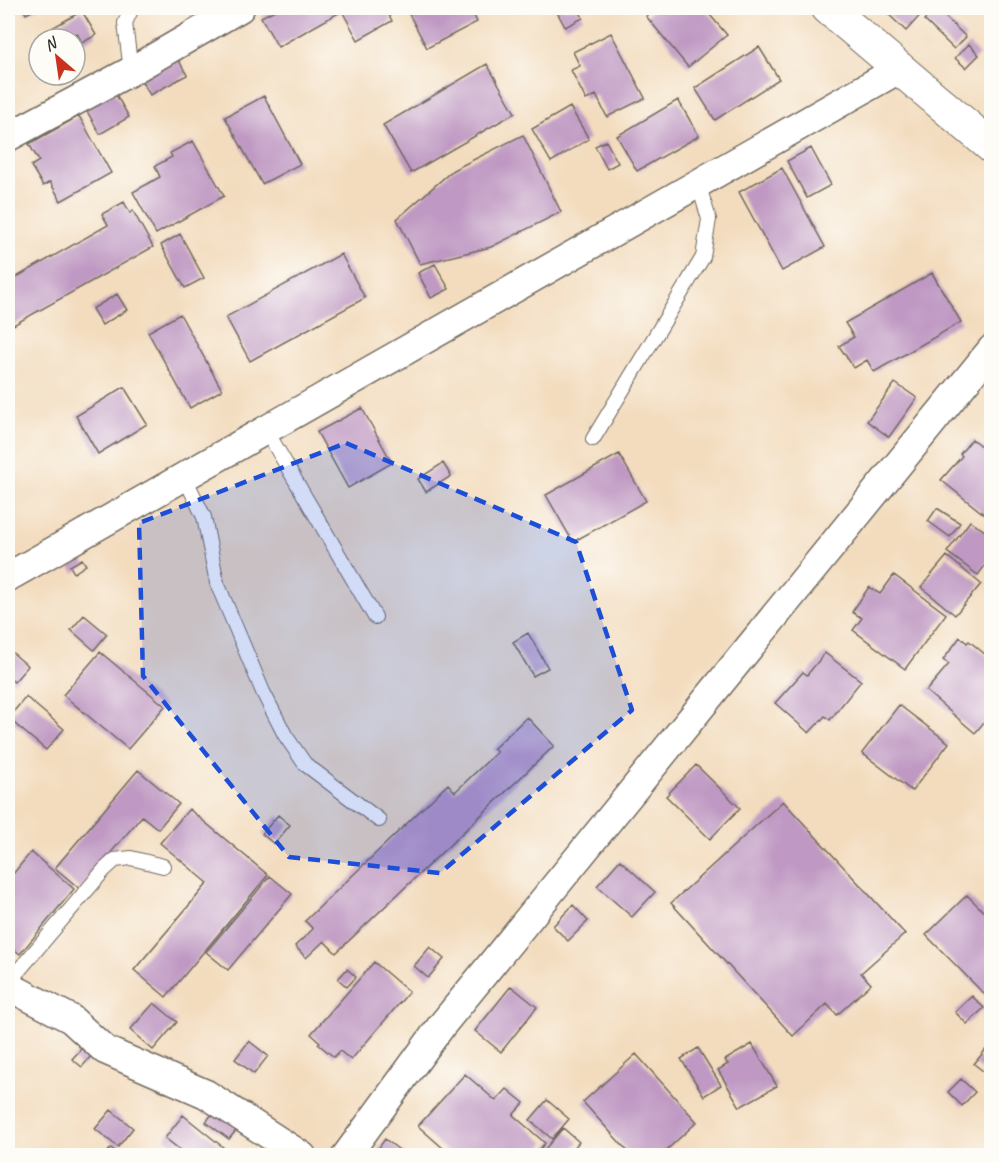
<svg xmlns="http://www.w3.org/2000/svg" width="999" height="1163" font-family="Caveat,sans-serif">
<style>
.building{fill:#bf99c3}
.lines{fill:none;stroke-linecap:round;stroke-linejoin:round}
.service-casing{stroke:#71695e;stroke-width:16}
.minor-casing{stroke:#71695e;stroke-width:31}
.tertiary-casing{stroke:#71695e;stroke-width:35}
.service{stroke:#fff;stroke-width:14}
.minor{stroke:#fff;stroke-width:28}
.tertiary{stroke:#fff;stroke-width:33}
.marked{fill:#1d4ed8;fill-opacity:0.2;stroke:#1d4ed8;stroke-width:4.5;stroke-dasharray:12 8;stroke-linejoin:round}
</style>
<rect width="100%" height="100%" fill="#fdfcf7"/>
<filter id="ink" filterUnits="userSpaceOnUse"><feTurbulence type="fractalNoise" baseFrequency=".0167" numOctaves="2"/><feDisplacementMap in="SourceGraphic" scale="12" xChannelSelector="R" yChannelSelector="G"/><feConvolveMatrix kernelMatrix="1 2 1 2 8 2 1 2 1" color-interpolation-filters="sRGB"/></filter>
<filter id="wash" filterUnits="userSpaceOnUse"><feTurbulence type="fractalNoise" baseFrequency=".008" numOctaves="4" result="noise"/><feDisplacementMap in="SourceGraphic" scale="24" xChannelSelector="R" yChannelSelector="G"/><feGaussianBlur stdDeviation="1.35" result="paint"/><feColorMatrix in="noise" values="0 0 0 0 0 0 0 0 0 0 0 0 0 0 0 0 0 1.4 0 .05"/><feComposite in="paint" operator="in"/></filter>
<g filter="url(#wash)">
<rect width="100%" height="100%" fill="#f3dcbe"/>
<g id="blocks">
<!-- building -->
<path class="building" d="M 23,8 L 38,8 L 26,14 Z
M 279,8 L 385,8 L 392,21 L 358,40 L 342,11 L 278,47 L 261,17 Z
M 411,8 L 470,8 L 477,22 L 427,48 L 407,10 Z
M 555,8 L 578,8 L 583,18 L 565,27 Z
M 656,8 L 704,8 L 727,35 L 688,67 L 646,16 Z
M 886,8 L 922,8 L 925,10 L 906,31 L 884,10 Z
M 936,8 L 966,37 L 954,49 L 924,20 Z
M 82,11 L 96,35 L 82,43 L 77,33 L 67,39 L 58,39 L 52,28 Z
M 611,33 L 645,98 L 607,117 L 596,95 L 586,100 L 571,70 L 580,66 L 573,52 Z
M 969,44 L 979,55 L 966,68 L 955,58 Z
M 759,47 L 779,79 L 715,120 L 695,88 Z
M 177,57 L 187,75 L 150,95 L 136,71 Z
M 487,64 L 515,113 L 411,173 L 383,125 Z
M 111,86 L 129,117 L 100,134 L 84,106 Z
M 264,96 L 300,164 L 262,184 L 225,117 Z
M 678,100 L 699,136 L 637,171 L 617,136 Z
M 570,107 L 589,139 L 551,162 L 532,129 Z
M 79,116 L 111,173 L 61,201 L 50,182 L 43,186 L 31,166 L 39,161 L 29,144 Z
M 523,135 L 561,212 L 491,247 L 420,264 L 397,219 L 453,170 Z
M 193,141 L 224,196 L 156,234 L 133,192 L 160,177 L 155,166 L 172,157 L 170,153 Z
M 606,141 L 618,163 L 607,169 L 595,146 Z
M 811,148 L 831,185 L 807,198 L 787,161 Z
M 782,168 L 825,247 L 782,271 L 739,192 Z
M 124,202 L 130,213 L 133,211 L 153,247 L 8,328 L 8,282 L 108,225 L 102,214 Z
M 180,234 L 204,278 L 185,288 L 161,245 Z
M 341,254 L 365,298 L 250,361 L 226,317 Z
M 435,264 L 449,289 L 431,298 L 418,273 Z
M 932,273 L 961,322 L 874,372 L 867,360 L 854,368 L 839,346 L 854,337 L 845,323 Z
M 117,294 L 127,310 L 102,325 L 92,309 Z
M 180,314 L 222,390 L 190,408 L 148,332 Z
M 895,383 L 917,398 L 889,437 L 867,421 Z
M 124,387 L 147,424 L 98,454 L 76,416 Z
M 362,408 L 392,463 L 348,488 L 317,432 Z
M 972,439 L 992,455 L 990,519 L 941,480 L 962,456 L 960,454 Z
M 619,454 L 646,501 L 573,542 L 546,495 Z
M 443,463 L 451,476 L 426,492 L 418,479 Z
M 937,508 L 960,523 L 950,537 L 928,521 Z
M 970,521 L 992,536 L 992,556 L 978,575 L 947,552 Z
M 947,556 L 981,584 L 955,615 L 921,587 Z
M 82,559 L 86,565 L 74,573 L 70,566 Z
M 894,575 L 946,614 L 905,669 L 853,630 L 862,618 L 852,612 L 869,587 L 880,594 Z
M 84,615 L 107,634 L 94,650 L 71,630 Z
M 528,633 L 548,668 L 533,676 L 513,642 Z
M 960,637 L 967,643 L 969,641 L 992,660 L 992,713 L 975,733 L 926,691 L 949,664 L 943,660 Z
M 8,649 L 28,666 L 14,682 L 8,677 Z
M 100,652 L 165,706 L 128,749 L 63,695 Z
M 825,653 L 861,681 L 830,720 L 825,716 L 809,733 L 775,703 L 803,672 L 807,675 Z
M 26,697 L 64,729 L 46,750 L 8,718 Z
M 899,705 L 949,743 L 912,791 L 862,753 Z
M 527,717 L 554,746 L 336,953 L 324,941 L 306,958 L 295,946 L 313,929 L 305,921 L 448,784 L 455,792 L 497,752 L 493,749 Z
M 696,765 L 740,808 L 710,839 L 666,796 Z
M 138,770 L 179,804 L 158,829 L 142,816 L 80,889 L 55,868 Z
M 783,801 L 905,934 L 861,973 L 871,984 L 837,1015 L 827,1004 L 793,1036 L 671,903 Z
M 189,809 L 268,875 L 166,997 L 134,970 L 208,883 L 160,843 Z
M 278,815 L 290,825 L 274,844 L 262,834 Z
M 31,852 L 74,889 L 20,954 L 10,946 L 8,949 L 8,880 Z
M 620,860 L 655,892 L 632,917 L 597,886 Z
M 270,876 L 292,894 L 228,970 L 206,952 Z
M 967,895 L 992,920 L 992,1002 L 926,935 Z
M 573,905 L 588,921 L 568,941 L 553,926 Z
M 430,947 L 444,959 L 428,978 L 414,966 Z
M 374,962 L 409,992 L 351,1060 L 340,1051 L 334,1057 L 318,1044 L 320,1042 L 311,1034 Z
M 347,969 L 356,977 L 347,987 L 338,979 Z
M 511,986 L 537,1007 L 501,1052 L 475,1031 Z
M 972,996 L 984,1008 L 967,1024 L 955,1012 Z
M 154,1003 L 177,1022 L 153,1050 L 130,1030 Z
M 249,1041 L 268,1056 L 254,1074 L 235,1059 Z
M 992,1042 L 992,1078 L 974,1064 Z
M 752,1044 L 777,1086 L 740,1107 L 718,1070 L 728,1064 L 725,1060 Z
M 82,1048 L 91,1056 L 82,1067 L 72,1059 Z
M 698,1048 L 721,1085 L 704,1096 L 681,1059 Z
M 636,1054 L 697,1122 L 660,1156 L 632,1156 L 583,1102 Z
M 465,1074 L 496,1101 L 507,1089 L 524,1103 L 513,1115 L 545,1143 L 534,1156 L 452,1156 L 418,1126 Z
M 961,1079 L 975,1092 L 962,1106 L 948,1092 Z
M 547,1100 L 569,1119 L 552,1139 L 530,1120 Z
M 111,1110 L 133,1128 L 118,1147 L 95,1129 Z
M 215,1110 L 238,1128 L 229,1139 L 206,1122 Z
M 183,1115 L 223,1147 L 216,1156 L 188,1156 L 165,1138 Z
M 563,1128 L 579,1142 L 567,1156 L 539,1156 Z
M 385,1139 L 407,1156 L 373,1156 Z
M 111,1148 L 120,1156 L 106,1154 Z
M 263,1149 L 271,1156 L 258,1156 Z"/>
</g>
</g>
<g filter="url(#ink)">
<use href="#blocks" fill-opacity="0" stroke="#71695e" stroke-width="1.5"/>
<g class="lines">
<defs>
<path id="service" d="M 131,71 L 125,23 L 132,8
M 266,430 L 375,617
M 593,439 L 703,257 L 709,219 L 698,183
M 184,476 L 204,517 L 217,583 L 263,692 L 285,735 L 305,764 L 379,820
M 8,983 L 104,870 L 115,860 L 131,858 L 163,866"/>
<path id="minor" d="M 8,137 L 131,71 L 240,8
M 8,577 L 899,69
M 8,986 L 71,1019 L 105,1050 L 206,1094 L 302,1156
M 346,1156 L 442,1025 L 992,349"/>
<path id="tertiary" d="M 828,8 L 992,147"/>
</defs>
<!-- service casing -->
<use href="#service" class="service-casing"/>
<!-- minor casing -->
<use href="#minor" class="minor-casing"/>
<!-- tertiary casing -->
<use href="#tertiary" class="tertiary-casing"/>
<!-- service -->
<use href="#service" class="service"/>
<!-- minor -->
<use href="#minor" class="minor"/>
<!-- tertiary -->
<use href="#tertiary" class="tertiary"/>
</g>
</g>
<!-- marked area -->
<path class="marked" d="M 346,443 L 576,542 L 632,710 L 440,873 L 289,857 L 143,676 L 139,523 Z"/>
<!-- margin -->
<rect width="999" height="1163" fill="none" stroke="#fdfcf7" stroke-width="30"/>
<!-- north arrow -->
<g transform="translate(57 57) rotate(331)"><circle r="28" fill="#fdfcf7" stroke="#a9a8a5" stroke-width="1.5"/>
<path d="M0-4.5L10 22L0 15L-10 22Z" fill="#c8321e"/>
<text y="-9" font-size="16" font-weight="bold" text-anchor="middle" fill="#2b2b2b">N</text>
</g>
</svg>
